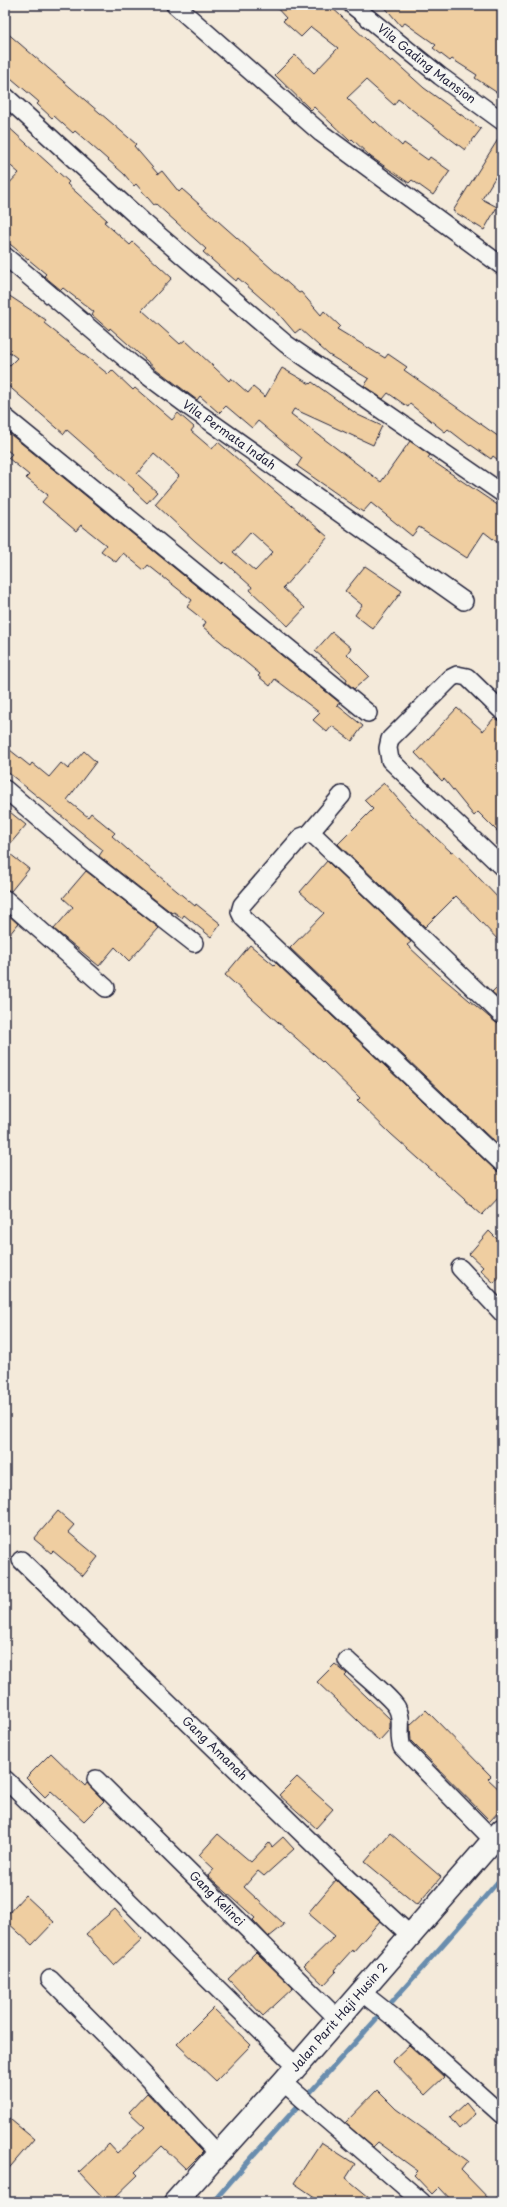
<svg xmlns="http://www.w3.org/2000/svg" width="507" height="2207" font-family="'Playpen Sans',sans-serif">
<style>
.lines{fill:none;stroke-linecap:round;stroke-linejoin:round}
.stream{stroke:#698dae;stroke-width:5}
.building{fill:#efcea1;stroke:#22223b;fill-rule:evenodd}
.street-casing{stroke:#22223b;stroke-width:20}
.secondary-casing{stroke:#22223b;stroke-width:25}
.street{stroke:#f6f6f2;stroke-width:17}
.secondary{stroke:#f6f6f2;stroke-width:22}
.labels{text-anchor:middle;stroke-width:3;stroke-linejoin:round;paint-order:stroke}
.street-label{font-size:12px;fill:#22223b;stroke:#f6f6f2}
</style>
<rect width="100%" height="100%" fill="#f4eada"/>
<filter id="ink" filterUnits="userSpaceOnUse"><feTurbulence type="fractalNoise" baseFrequency=".025" numOctaves="2"/><feDisplacementMap in="SourceGraphic" scale="8" xChannelSelector="R" yChannelSelector="G"/><feConvolveMatrix kernelMatrix="1 2 1 2 8 2 1 2 1" color-interpolation-filters="sRGB"/></filter>
<g filter="url(#ink)">
<g class="lines">
<!-- stream -->
<path class="stream" d="M 213,2202 C 308,2092 408,1987 502,1877"/>
</g>
<!-- building -->
<path class="building" d="M 274,5 L 329,5 L 391,62 L 393,60 L 424,88 L 481,129 L 465,150 L 398,99 L 394,105 L 366,80 L 347,98 L 373,123 L 375,121 L 402,146 L 404,143 L 428,160 L 430,157 L 450,171 L 433,195 L 412,180 L 409,183 L 371,157 L 352,139 L 350,141 L 314,107 L 311,110 L 275,75 L 295,55 L 314,73 L 338,48 L 311,27 L 301,37 L 283,21 L 286,18 Z
M 383,5 L 502,5 L 502,96 L 475,78 L 477,75 L 452,59 L 450,61 L 433,48 L 436,45 L 405,23 L 401,26 Z
M 5,31 L 136,144 L 134,146 L 158,174 L 162,171 L 179,192 L 182,189 L 299,293 L 301,292 L 321,315 L 324,311 L 340,326 L 337,329 L 385,358 L 388,354 L 407,367 L 404,370 L 502,439 L 502,463 L 493,456 L 491,459 L 471,445 L 470,446 L 448,429 L 445,432 L 410,404 L 408,407 L 388,393 L 383,399 L 364,386 L 369,379 L 329,355 L 300,329 L 295,333 L 277,312 L 238,278 L 236,281 L 203,252 L 206,249 L 156,204 L 154,205 L 136,184 L 134,186 L 124,174 L 75,131 L 73,133 L 54,116 L 52,118 L 37,104 L 39,102 L 5,73 Z
M 5,124 L 69,182 L 67,184 L 107,220 L 104,222 L 130,245 L 133,242 L 172,278 L 142,310 L 180,344 L 185,340 L 229,381 L 231,378 L 248,393 L 253,387 L 265,397 L 282,368 L 310,384 L 312,382 L 358,415 L 382,426 L 373,445 L 294,409 L 291,414 L 381,482 L 410,441 L 430,455 L 428,458 L 502,508 L 502,546 L 484,532 L 467,558 L 419,527 L 412,536 L 371,503 L 363,512 L 297,466 L 302,458 L 258,421 L 252,428 L 226,406 L 219,413 L 200,396 L 197,400 L 156,369 L 110,328 L 109,330 L 92,315 L 94,312 L 63,288 L 61,290 L 44,276 L 46,274 L 5,240 L 5,188 L 19,173 L 5,161 Z
M 502,133 L 502,180 L 496,176 L 482,199 L 497,207 L 484,230 L 453,211 Z
M 5,293 L 46,320 L 44,323 L 108,374 L 112,370 L 133,390 L 135,388 L 172,420 L 178,413 L 194,427 L 191,431 L 212,449 L 218,442 L 328,537 L 283,588 L 305,608 L 288,626 L 250,590 L 252,587 L 224,562 L 222,564 L 195,541 L 155,504 L 179,476 L 154,454 L 137,474 L 157,492 L 147,503 L 133,490 L 134,489 L 67,430 L 64,434 L 5,383 L 5,370 L 17,358 L 5,349 ZM 251,532 L 273,552 L 255,571 L 233,552 Z
M 5,430 L 340,703 L 337,705 L 363,726 L 352,741 L 332,726 L 327,732 L 313,720 L 320,713 L 275,679 L 270,686 L 258,676 L 260,674 L 203,627 L 206,622 L 187,607 L 192,600 L 148,565 L 144,570 L 123,553 L 116,562 L 101,551 L 106,545 L 81,525 L 76,531 L 42,502 L 48,495 L 26,478 L 29,475 L 8,458 L 12,454 L 7,450 L 5,452 Z
M 365,566 L 402,591 L 373,629 L 355,615 L 362,605 L 345,591 Z
M 332,632 L 351,648 L 347,654 L 369,676 L 354,689 L 346,682 L 347,679 L 315,651 Z
M 457,708 L 483,731 L 494,718 L 502,723 L 502,836 L 478,812 L 474,816 L 444,779 L 442,781 L 415,753 Z
M 5,746 L 30,766 L 32,763 L 49,777 L 61,763 L 68,769 L 84,751 L 96,762 L 67,800 L 88,817 L 91,813 L 115,833 L 112,836 L 135,856 L 195,906 L 196,904 L 221,924 L 211,937 L 184,915 L 182,918 L 174,912 L 172,913 L 99,856 L 103,850 L 5,770 Z
M 384,783 L 412,815 L 435,837 L 451,852 L 453,851 L 502,902 L 502,944 L 456,896 L 425,927 L 338,844 L 373,809 L 364,800 Z
M 5,808 L 26,825 L 5,850 L 29,869 L 11,891 L 5,889 Z
M 327,861 L 411,942 L 407,945 L 437,973 L 495,1022 L 502,1025 L 502,1149 L 290,948 L 324,913 L 300,892 Z
M 86,871 L 159,928 L 129,961 L 115,947 L 99,966 L 54,929 L 73,907 L 63,898 Z
M 5,912 L 18,924 L 5,940 Z
M 250,945 L 274,965 L 276,963 L 495,1170 L 502,1173 L 502,1194 L 482,1215 L 391,1134 L 357,1101 L 360,1098 L 323,1062 L 225,975 Z
M 502,982 L 502,1001 L 492,992 Z
M 489,1231 L 502,1244 L 502,1274 L 494,1283 L 480,1270 L 483,1267 L 469,1254 Z
M 58,1511 L 74,1525 L 68,1532 L 98,1557 L 83,1576 L 53,1551 L 51,1553 L 34,1539 Z
M 335,1664 L 347,1674 L 345,1676 L 390,1719 L 390,1729 L 379,1741 L 317,1682 Z
M 426,1710 L 491,1776 L 488,1779 L 502,1792 L 502,1808 L 490,1821 L 411,1741 L 410,1725 Z
M 51,1753 L 85,1786 L 87,1783 L 104,1801 L 84,1821 L 51,1791 L 45,1797 L 26,1778 Z
M 297,1777 L 333,1809 L 316,1828 L 279,1795 Z
M 390,1833 L 441,1877 L 417,1905 L 365,1862 Z
M 218,1834 L 251,1862 L 269,1843 L 272,1847 L 283,1837 L 294,1849 L 264,1876 L 258,1871 L 244,1887 L 283,1923 L 284,1925 L 269,1937 L 253,1920 L 255,1918 L 208,1876 L 214,1869 L 199,1855 Z
M 336,1880 L 380,1921 L 353,1952 L 352,1950 L 334,1970 L 336,1972 L 324,1985 L 304,1966 L 335,1936 L 308,1913 Z
M 25,1895 L 54,1922 L 32,1945 L 5,1920 L 5,1917 Z
M 115,1909 L 142,1939 L 114,1965 L 86,1934 Z
M 256,1952 L 293,1988 L 263,2016 L 228,1979 Z
M 213,2008 L 251,2045 L 216,2081 L 177,2044 Z
M 409,2045 L 444,2077 L 425,2095 L 392,2061 Z
M 377,2090 L 396,2109 L 468,2161 L 461,2170 L 492,2202 L 453,2202 L 439,2187 L 432,2194 L 414,2175 L 418,2171 L 378,2142 L 373,2147 L 345,2123 Z
M 147,2093 L 203,2152 L 186,2169 L 162,2146 L 135,2172 L 138,2175 L 110,2202 L 107,2202 L 79,2172 L 109,2144 L 117,2153 L 145,2127 L 129,2112 Z
M 466,2103 L 475,2114 L 459,2129 L 450,2118 Z
M 5,2115 L 34,2139 L 5,2173 Z
M 321,2142 L 355,2164 L 346,2178 L 375,2202 L 322,2202 L 294,2183 Z"/>
<g class="lines">
<defs>
<g id="street">
<path d="M 175,5 L 321,133 L 502,266"/>
<path id="s1" d="M 352,5 L 440,76 L 502,121"/>
<path d="M 5,96 L 142,221 L 286,344 L 502,493"/>
<path id="s2" d="M 5,256 L 133,365 L 188,406 L 464,601"/>
<path d="M 5,417 L 368,713"/>
<path d="M 502,711 L 467,677 L 457,675 L 451,678 L 390,739 L 388,748 L 390,760 L 502,867"/>
<path d="M 5,789 L 88,860 L 194,943"/>
<path d="M 309,834 L 342,795"/>
<path d="M 5,899 L 106,988"/>
<path d="M 502,1015 L 316,837 L 309,834 L 301,837 L 242,905 L 240,912 L 243,918 L 502,1163"/>
<path d="M 460,1268 L 502,1313"/>
<path id="s3" d="M 21,1560 L 351,1881 L 410,1935"/>
<path d="M 347,1660 C 357,1670 392,1698 397,1708 C 404,1720 397,1734 402,1747 L 493,1840"/>
<path d="M 5,1779 L 296,2066"/>
<path id="s4" d="M 96,1779 L 337,2018"/>
<path d="M 50,1979 L 135,2065 L 218,2154"/>
<path d="M 360,1991 L 393,2017 L 502,2115"/>
<path d="M 283,2082 L 422,2202"/>
</g>
<g id="secondary">
<path id="s5" d="M 175,2202 L 283,2082 L 502,1830"/>
</g>
</defs>
<!-- street casing -->
<use href="#street" class="street-casing"/>
<!-- secondary casing -->
<use href="#secondary" class="secondary-casing"/>
<!-- street -->
<use href="#street" class="street"/>
<!-- secondary -->
<use href="#secondary" class="secondary"/>
</g>
</g>
<g class="labels">
<!-- street labels -->
<g class="street-label">
<text dy="4" stroke="none"><textPath href="#s1" startOffset="95">Vila Gading Mansion</textPath></text>
<text dy="4" stroke="none"><textPath href="#s2" startOffset="287">Vila Permata Indah</textPath></text>
<text dy="4" stroke="none"><textPath href="#s3" startOffset="270">Gang Amanah</textPath></text>
<text dy="4" stroke="none"><textPath href="#s4" startOffset="170">Gang Kelinci</textPath></text>
<text dy="4" stroke="none"><textPath href="#s5" startOffset="247">Jalan Parit Haji Husin 2</textPath></text>
</g>
</g>
<!-- margin -->
<rect width="507" height="2207" fill="none" stroke="#f6f6f2" stroke-width="20"/>
<rect x="10" y="10" width="487" height="2187" fill="none" stroke="#22223b" stroke-width="1.5" filter="url(#ink)"/>
</svg>
